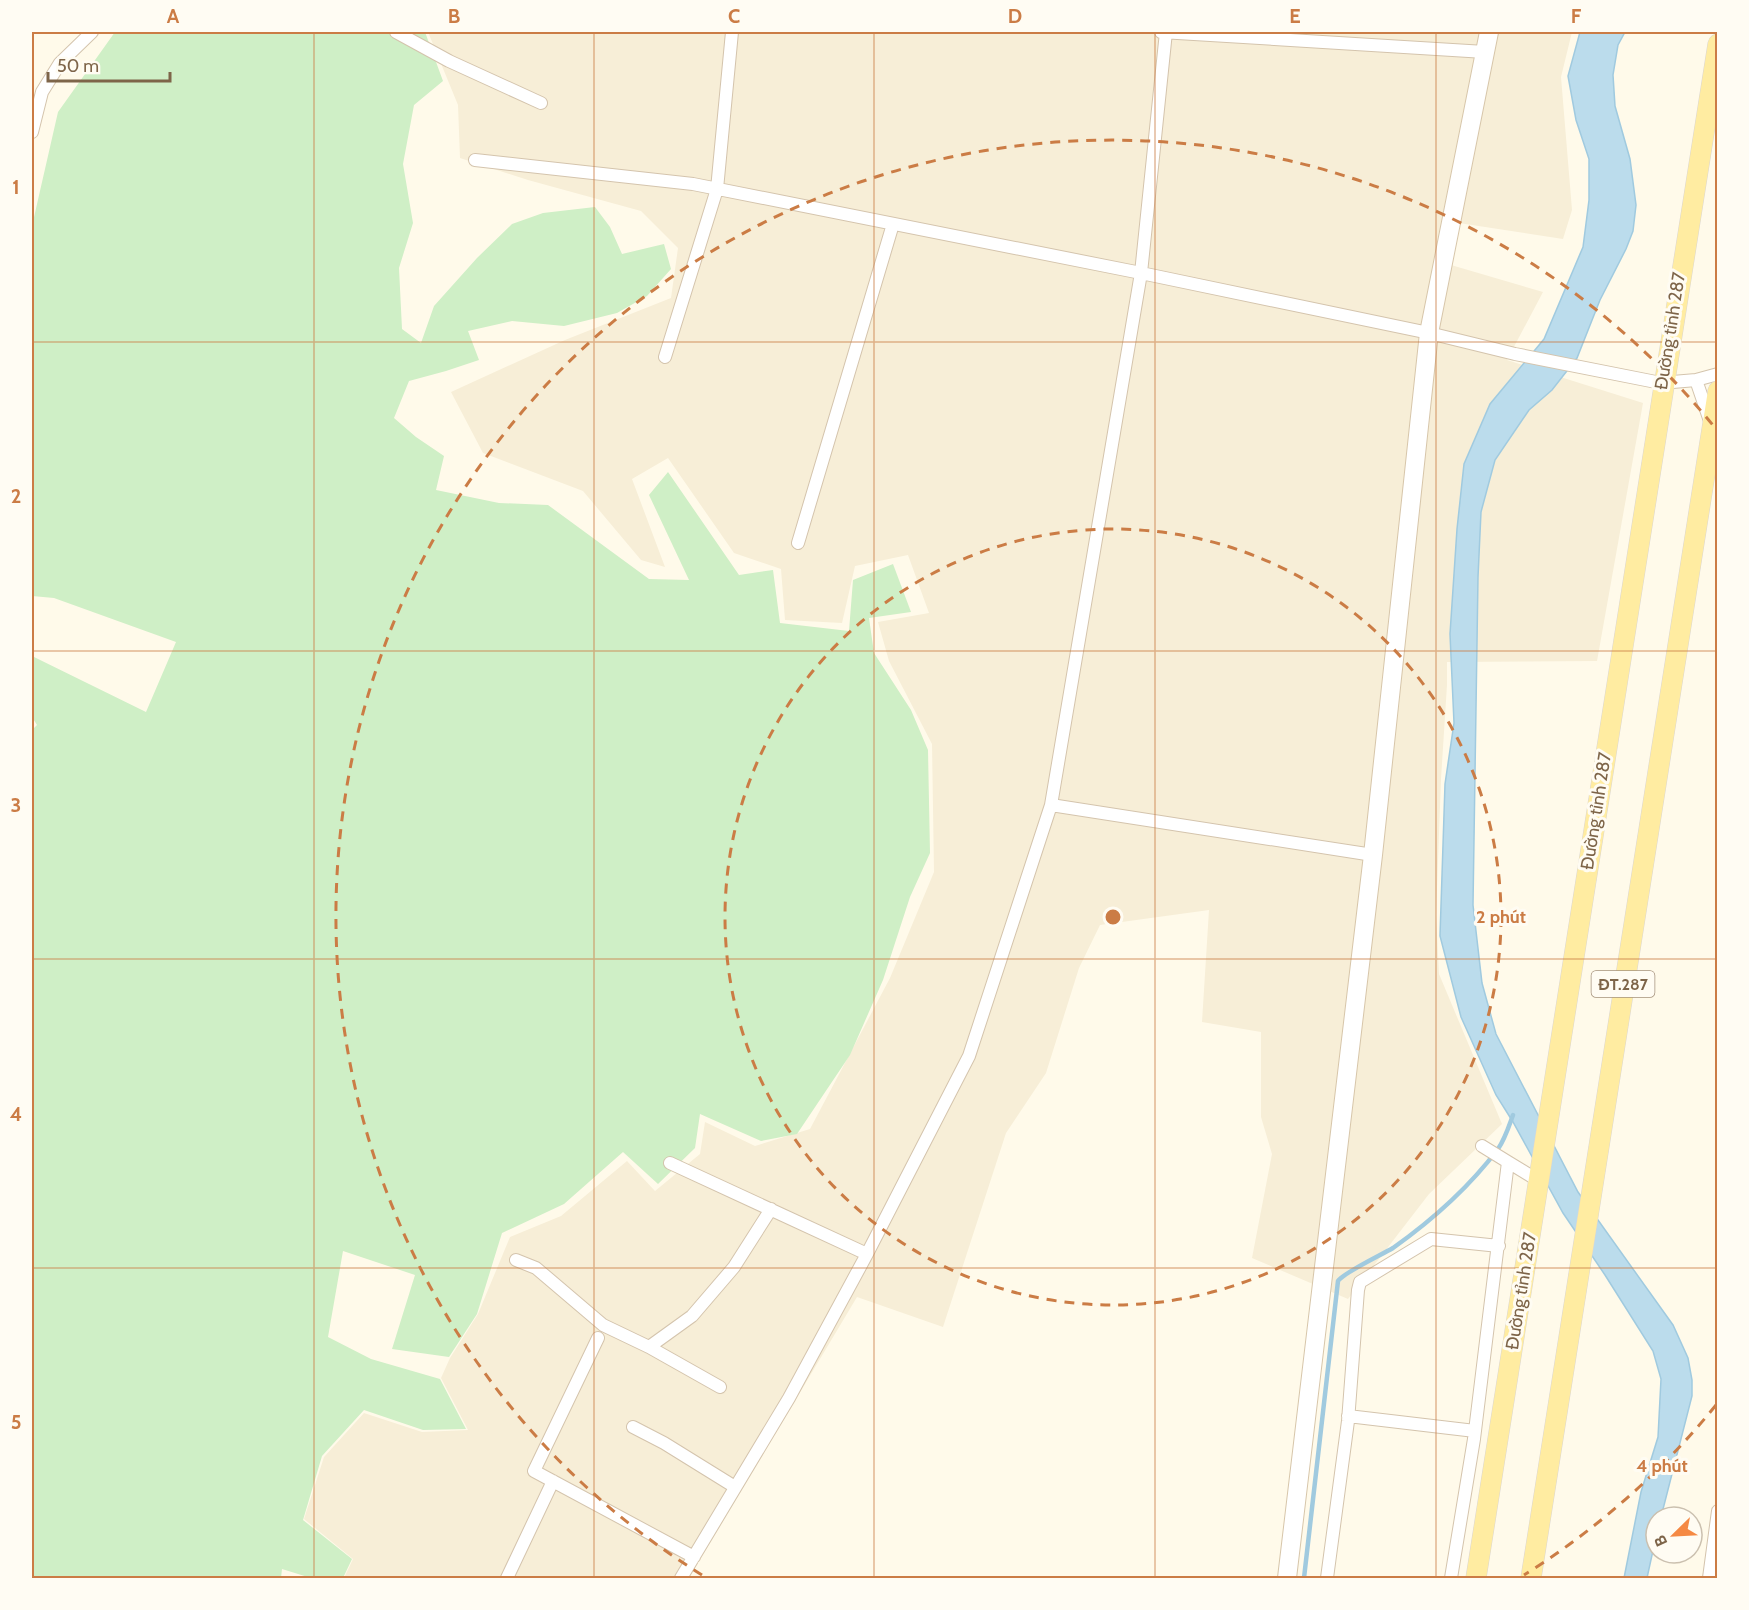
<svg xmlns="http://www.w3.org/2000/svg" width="1749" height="1610" font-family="Cabin,sans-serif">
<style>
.residential{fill:#f7eed7}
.green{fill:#cfefc6}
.water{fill:#bbdcec;stroke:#a0cadf;stroke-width:1.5}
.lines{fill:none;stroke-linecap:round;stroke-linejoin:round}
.stream{stroke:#a0cadf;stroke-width:4.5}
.street-casing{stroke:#d4c4ad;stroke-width:14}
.secondary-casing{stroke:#d7c6aa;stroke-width:20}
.primary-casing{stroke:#ddd7d0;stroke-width:21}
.street{stroke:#fff;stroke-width:12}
.secondary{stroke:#fff;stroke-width:18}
.primary{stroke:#ffeca1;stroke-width:20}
.grid{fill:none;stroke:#cb7c45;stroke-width:1.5;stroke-opacity:0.55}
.ring{fill:none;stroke:#cb7c45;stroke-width:3;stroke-dasharray:10 8}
.labels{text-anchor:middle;stroke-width:6;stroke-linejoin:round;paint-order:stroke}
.shield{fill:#fffcf3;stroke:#a5927c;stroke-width:1.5}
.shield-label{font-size:16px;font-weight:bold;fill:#7e6549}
.street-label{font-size:18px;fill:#7e6549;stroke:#fffcf3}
.centre{fill:#cb7c45;stroke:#fffcf3;stroke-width:3}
.ring-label{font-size:18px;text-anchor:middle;font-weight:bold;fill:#cb7c45;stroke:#fffcf3;stroke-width:6;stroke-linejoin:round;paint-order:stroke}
.neatline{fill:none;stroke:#cb7c45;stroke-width:2}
.grid-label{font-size:20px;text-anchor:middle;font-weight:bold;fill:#cb7c45}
</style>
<rect width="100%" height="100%" fill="#fffaea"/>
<!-- residential -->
<path class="residential" d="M 428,32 L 1572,32 L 1561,77 L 1572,210 L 1563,239 L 1459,223 L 1451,265 L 1543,292 L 1507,360 L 1643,403 L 1597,661 L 1447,662 L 1447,685 L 1441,779 L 1436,915 L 1439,974 L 1502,1124 L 1429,1194 L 1348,1299 L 1252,1258 L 1272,1154 L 1261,1117 L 1261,1032 L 1202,1022 L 1209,910 L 1100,925 L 1079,968 L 1046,1073 L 1006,1133 L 943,1327 L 857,1297 L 689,1578 L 344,1578 L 353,1559 L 304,1519 L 324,1457 L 364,1413 L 422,1432 L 468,1430 L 441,1378 L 450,1358 L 478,1314 L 510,1237 L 561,1216 L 627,1161 L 655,1191 L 700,1154 L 705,1122 L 755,1146 L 810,1129 L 890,978 L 934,872 L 932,744 L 889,661 L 878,622 L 929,613 L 908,555 L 855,566 L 842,623 L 785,620 L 781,569 L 734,553 L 668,458 L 632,479 L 665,567 L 641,560 L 583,491 L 483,453 L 451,392 L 565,340 L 671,298 L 678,248 L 641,211 L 528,180 L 460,158 L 458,105 Z"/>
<!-- green -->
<path class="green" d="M 115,32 L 425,32 L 443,81 L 414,105 L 403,164 L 413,223 L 399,268 L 402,329 L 421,343 L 434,306 L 477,258 L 512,224 L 543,213 L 595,207 L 610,227 L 622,254 L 664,244 L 671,269 L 647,296 L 617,313 L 564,326 L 512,321 L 468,331 L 479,360 L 446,371 L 409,381 L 394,418 L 416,437 L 444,456 L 436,490 L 499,503 L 548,505 L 649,579 L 689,580 L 649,495 L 668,472 L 739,575 L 773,570 L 780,623 L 849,631 L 853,580 L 893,564 L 911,612 L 869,618 L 874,653 L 911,710 L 928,750 L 930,853 L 910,897 L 883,980 L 850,1055 L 797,1134 L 761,1141 L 700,1114 L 695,1148 L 658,1184 L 623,1152 L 564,1204 L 502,1233 L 477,1314 L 449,1357 L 392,1349 L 415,1275 L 343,1251 L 328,1337 L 371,1359 L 440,1379 L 466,1429 L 423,1430 L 364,1410 L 322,1456 L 303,1520 L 352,1559 L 343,1578 L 311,1578 L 282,1569 L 281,1578 L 32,1578 L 32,730 L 37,725 L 32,717 L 32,656 L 146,712 L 176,642 L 54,598 L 32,596 L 32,226 L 58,112 Z"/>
<!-- water -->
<path class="water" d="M 1580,32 L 1625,32 L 1618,45 L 1613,75 L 1615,106 L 1630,159 L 1636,205 L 1633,231 L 1626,249 L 1600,300 L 1577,358 L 1552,390 L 1529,410 L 1495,460 L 1481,512 L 1478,577 L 1473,905 L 1482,983 L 1496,1034 L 1578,1192 L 1673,1325 L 1688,1358 L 1692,1380 L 1692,1396 L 1661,1517 L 1656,1517 L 1656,1537 L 1647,1578 L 1624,1578 L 1641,1492 L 1658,1437 L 1661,1379 L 1653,1351 L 1605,1275 L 1563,1213 L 1513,1122 L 1496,1095 L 1461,1017 L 1440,936 L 1445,784 L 1454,723 L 1450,634 L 1457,529 L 1464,464 L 1490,404 L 1544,339 L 1583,247 L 1589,200 L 1589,159 L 1576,120 L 1568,76 Z"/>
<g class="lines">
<!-- stream -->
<path class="stream" d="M 1304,1578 L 1338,1281 C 1343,1273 1381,1255 1393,1248 C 1431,1221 1470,1186 1498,1149 C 1505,1139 1509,1126 1513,1115"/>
<defs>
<path id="street" d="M 396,32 L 449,61 L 541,103
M 1161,32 L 1485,52
M 32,132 L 42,92 L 60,63 L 92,32
M 475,160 L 693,184 L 1141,273 L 1429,333 L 1515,354 L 1661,383 L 1696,380 L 1718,374
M 665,357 L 717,189 L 732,32
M 1696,380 L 1711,424
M 798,543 L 893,224
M 1051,805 L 1373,855
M 1508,1162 L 1539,1181
M 670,1163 L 867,1254
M 516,1260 L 536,1268 L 603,1325 L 649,1347 L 720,1387
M 598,1338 L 534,1471 L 694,1557
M 649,1347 L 692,1316 L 734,1267 L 771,1209
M 1348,1416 L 1475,1431
M 633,1427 L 664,1443 L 735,1487
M 507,1578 L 553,1481
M 681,1578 L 789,1398 L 867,1254 L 969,1056 L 1051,805 L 1141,273 L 1166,32
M 1327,1578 L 1348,1421 L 1358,1290 L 1360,1282 L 1431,1239 L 1499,1246
M 1451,1578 L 1474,1439 L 1508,1162 L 1482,1146
M 1709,1578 L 1718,1511"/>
<path id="secondary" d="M 1287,1578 L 1373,855 L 1429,333 L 1489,32"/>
<path id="primary" d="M 1476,1578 C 1557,1067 1633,555 1718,44
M 1531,1578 L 1718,391"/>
</defs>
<!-- street casing -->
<use href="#street" class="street-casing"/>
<!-- secondary casing -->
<use href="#secondary" class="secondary-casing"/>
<!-- primary casing -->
<use href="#primary" class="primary-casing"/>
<!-- street -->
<use href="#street" class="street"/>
<!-- secondary -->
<use href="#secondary" class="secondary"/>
<!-- primary -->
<use href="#primary" class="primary"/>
</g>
<!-- grid -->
<path class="grid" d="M 314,32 L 314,1578M 594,32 L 594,1578M 874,32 L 874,1578M 1155,32 L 1155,1578M 1436,32 L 1436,1578M 32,342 L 1718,342M 32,651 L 1718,651M 32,959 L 1718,959M 32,1268 L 1718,1268"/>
<!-- distance rings -->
<g class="ring">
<circle cx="1113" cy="917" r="388"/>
<path d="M1716 1405A776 776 0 0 1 1524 1575M702 1575A776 776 0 1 1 1716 429"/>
</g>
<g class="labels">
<!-- shield labels -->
<rect class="shield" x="1591.5" y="971" width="63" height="26" rx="4.5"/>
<g class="shield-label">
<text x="1623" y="990">ĐT.287</text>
</g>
<!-- street labels -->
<g class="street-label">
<text transform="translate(1670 331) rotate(-81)" y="6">Đường tỉnh 287</text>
<text transform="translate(1596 811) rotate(-81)" y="6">Đường tỉnh 287</text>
<text transform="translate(1521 1291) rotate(-81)" y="6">Đường tỉnh 287</text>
</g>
</g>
<circle cx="1113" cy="917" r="9" class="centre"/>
<g class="ring-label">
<text x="1501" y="923">2 phút</text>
<text x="1662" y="1472">4 phút</text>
</g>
<!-- border -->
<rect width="1749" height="1610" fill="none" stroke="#fffcf3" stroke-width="66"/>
<!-- north arrow -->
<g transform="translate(1674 1535) rotate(246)"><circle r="28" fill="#fffcf3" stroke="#cbc0af" stroke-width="1.5"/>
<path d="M0-4.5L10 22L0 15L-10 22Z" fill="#f58943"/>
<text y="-9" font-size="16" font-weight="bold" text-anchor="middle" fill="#7e6549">B</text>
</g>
<!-- scale -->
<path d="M48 72v9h122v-9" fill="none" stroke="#7e6549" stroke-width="3"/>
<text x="57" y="72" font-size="18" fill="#7e6549" stroke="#fffcf3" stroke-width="4.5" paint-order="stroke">50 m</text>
<rect x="33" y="33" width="1683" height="1544" class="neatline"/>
<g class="grid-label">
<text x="173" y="23">A</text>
<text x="454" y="23">B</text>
<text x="734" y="23">C</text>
<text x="1015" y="23">D</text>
<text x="1295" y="23">E</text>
<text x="1576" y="23">F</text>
<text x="16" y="194">1</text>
<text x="16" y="503">2</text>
<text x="16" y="812">3</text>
<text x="16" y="1121">4</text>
<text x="16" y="1429">5</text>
</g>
</svg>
